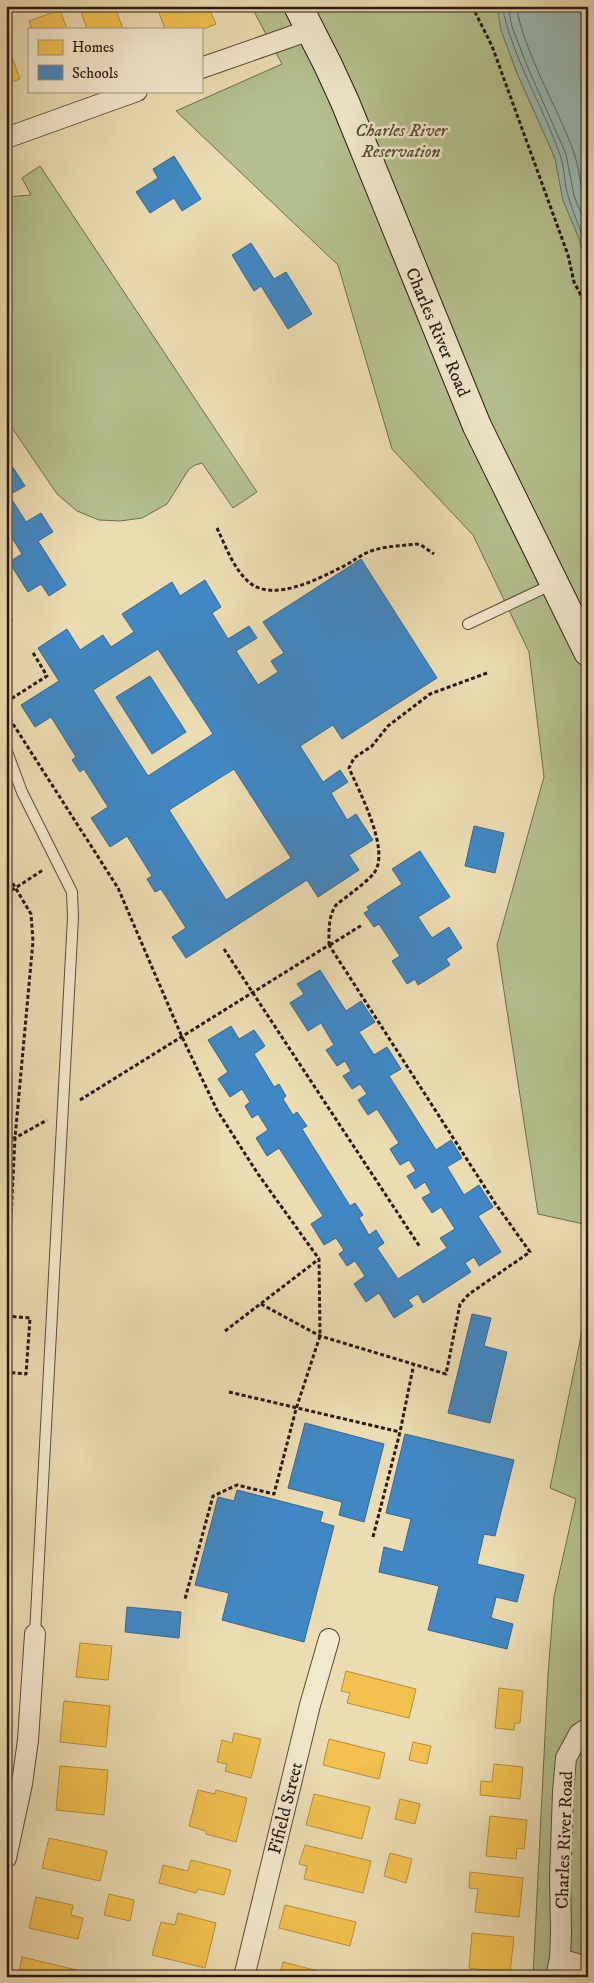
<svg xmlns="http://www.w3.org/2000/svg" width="594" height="1983" font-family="'IM FELL DW Pica',serif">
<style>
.green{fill:#b4c18e;stroke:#6e6c50}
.water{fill:#9abab3;stroke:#6d7972}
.homes{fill:#f2c14e;stroke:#b68e3c}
.schools{fill:#3f88c5;stroke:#38668f;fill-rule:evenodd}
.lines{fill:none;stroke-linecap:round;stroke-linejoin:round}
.shore{stroke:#626962;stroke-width:1}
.lane-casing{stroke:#5a4939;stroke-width:12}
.street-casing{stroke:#5a4939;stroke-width:22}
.secondary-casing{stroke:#291811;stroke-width:30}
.path{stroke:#291811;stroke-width:3;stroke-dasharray:4 2.5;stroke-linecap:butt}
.lane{stroke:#f2e8cc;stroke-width:10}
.street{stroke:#f2e8cc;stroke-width:20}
.secondary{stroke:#f2e8cc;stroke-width:28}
.labels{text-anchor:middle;stroke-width:5;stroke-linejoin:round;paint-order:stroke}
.park-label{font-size:18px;font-style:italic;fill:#534b36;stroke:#f2e8cc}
.street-label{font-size:18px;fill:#291811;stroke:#f2e8cc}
</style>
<rect width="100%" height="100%" fill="#ebdcb1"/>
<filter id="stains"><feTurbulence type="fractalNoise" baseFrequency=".004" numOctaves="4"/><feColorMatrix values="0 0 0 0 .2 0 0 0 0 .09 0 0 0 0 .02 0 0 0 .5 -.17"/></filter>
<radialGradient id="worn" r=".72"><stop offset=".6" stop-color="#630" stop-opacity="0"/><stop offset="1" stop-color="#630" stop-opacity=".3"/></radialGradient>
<!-- green -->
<path class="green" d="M 251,6 L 497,6 L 501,30 L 517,73 L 555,158 L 563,200 L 579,238 L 588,273 L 588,1225 L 538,1214 L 497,945 L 544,777 L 529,652 L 473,535 L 392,449 L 338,265 L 176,111 L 282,64 Z
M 40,166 L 257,492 L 233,508 L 202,463 L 195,465 L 189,469 L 167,504 L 142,518 L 120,521 L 99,520 L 77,511 L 57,494 L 6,419 L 6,197 L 31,195 L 22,178 Z
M 588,1302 L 588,1977 L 533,1977 L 548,1675 L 554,1597 L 576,1499 L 550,1488 Z"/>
<!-- water -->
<path class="water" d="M 497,6 L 588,6 L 588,273 L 579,238 L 563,200 L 555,158 L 517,73 L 501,30 Z"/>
<!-- homes -->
<path class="homes" d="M 79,6 L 106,6 L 109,13 L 116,10 L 123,29 L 87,29 Z
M 168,6 L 208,6 L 216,24 L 201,30 L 165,29 L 158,10 Z
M 60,10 L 67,29 L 32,29 L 29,21 Z
M 8,46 L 20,79 L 6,84 L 6,47 Z
M 80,1643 L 112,1646 L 108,1680 L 76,1677 Z
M 346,1671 L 416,1689 L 409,1718 L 347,1703 L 350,1693 L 341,1691 Z
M 499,1688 L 523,1691 L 520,1723 L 515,1723 L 514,1730 L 495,1728 Z
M 64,1701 L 110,1706 L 106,1747 L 60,1742 Z
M 234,1733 L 261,1739 L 251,1778 L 225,1771 L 227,1764 L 217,1762 L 222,1740 L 232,1743 Z
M 329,1739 L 385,1753 L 379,1779 L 323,1765 Z
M 413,1742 L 431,1746 L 427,1764 L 409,1760 Z
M 494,1764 L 523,1767 L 520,1799 L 480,1795 L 481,1781 L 492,1782 Z
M 60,1766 L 108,1770 L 104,1815 L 56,1810 Z
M 198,1790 L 215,1794 L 216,1790 L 247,1798 L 236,1842 L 206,1834 L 206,1831 L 189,1826 Z
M 314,1794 L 370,1807 L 362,1839 L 306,1825 Z
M 400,1799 L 420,1804 L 415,1824 L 395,1819 Z
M 490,1816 L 527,1820 L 524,1849 L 517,1848 L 516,1859 L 486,1856 Z
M 49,1838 L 107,1851 L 100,1881 L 42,1868 Z
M 305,1845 L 371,1861 L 363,1893 L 304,1879 L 307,1866 L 299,1864 Z
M 390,1853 L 412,1859 L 406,1883 L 384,1876 Z
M 191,1860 L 231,1870 L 224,1895 L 198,1889 L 196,1893 L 159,1883 L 163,1865 L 188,1871 Z
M 470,1872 L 523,1878 L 519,1917 L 475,1912 L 478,1889 L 469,1888 Z
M 109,1894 L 134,1900 L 130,1921 L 104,1915 Z
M 36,1897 L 73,1905 L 71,1915 L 83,1918 L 78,1939 L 29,1928 Z
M 285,1905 L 356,1922 L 350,1946 L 279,1928 Z
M 178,1913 L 216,1923 L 205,1968 L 152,1955 L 161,1922 L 175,1925 Z
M 472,1933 L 514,1937 L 510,1973 L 469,1968 Z
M 22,1957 L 77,1970 L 76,1977 L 18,1977 Z
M 283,1962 L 318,1971 L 317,1975 L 324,1977 L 279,1977 Z"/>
<!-- schools -->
<path class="schools" d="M 174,156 L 201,199 L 182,211 L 174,198 L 150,213 L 136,192 L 158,178 L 153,169 Z
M 251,243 L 274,279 L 286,272 L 312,314 L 288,329 L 261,286 L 254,291 L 232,255 Z
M 12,466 L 25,486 L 9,495 L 26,522 L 41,513 L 53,532 L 38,541 L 66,585 L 49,596 L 41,584 L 28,592 L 9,562 L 22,554 L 9,533 L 6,534 L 6,469 Z
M 361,559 L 437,678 L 342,739 L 333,725 L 300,746 L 323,782 L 340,770 L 348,782 L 331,793 L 347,820 L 356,814 L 373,840 L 349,855 L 359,870 L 318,897 L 307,880 L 186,958 L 172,937 L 186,928 L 161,889 L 155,892 L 147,879 L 152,876 L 127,836 L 110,847 L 91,818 L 108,807 L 84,769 L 80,772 L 72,760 L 76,757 L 51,717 L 35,727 L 21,705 L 59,681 L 38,648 L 67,629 L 80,650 L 103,635 L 111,647 L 134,632 L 122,614 L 172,582 L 180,596 L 205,580 L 221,607 L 212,613 L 228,639 L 249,626 L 257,638 L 236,651 L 258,685 L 278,672 L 271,661 L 284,653 L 263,622 ZM 158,649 L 213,734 L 148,776 L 93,690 ZM 234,769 L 291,858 L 226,900 L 169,810 Z
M 150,676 L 186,732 L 152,754 L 116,697 Z
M 474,826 L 504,833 L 495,873 L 465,866 Z
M 420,851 L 450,897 L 418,917 L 432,938 L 449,927 L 462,948 L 446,959 L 450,965 L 418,985 L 415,979 L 407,984 L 392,961 L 400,956 L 379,924 L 374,927 L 364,913 L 369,910 L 367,907 L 402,884 L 392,869 Z
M 320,970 L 346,1011 L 361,1001 L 375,1022 L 359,1032 L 374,1055 L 387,1047 L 401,1069 L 389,1076 L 436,1150 L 451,1140 L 462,1158 L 447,1167 L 464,1195 L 479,1185 L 493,1207 L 478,1216 L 501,1252 L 479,1266 L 474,1257 L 465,1263 L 471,1272 L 423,1303 L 418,1294 L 408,1300 L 413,1306 L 394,1318 L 379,1293 L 366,1302 L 354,1284 L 365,1276 L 355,1261 L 347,1266 L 339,1254 L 344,1250 L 336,1238 L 324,1245 L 311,1224 L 323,1216 L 279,1148 L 267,1156 L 256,1138 L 268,1130 L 258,1114 L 252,1118 L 245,1106 L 250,1102 L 242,1089 L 230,1097 L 218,1079 L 228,1072 L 208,1040 L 231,1026 L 239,1039 L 254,1030 L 265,1046 L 254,1054 L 274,1087 L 279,1084 L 286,1096 L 283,1099 L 293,1115 L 297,1112 L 307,1126 L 302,1129 L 350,1206 L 355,1203 L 363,1215 L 359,1218 L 369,1235 L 376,1230 L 384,1243 L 377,1248 L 398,1279 L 447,1248 L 440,1238 L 455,1229 L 441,1207 L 432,1213 L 422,1198 L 431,1193 L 425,1182 L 415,1189 L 407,1176 L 416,1171 L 409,1160 L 400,1165 L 390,1149 L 399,1143 L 377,1109 L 368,1115 L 358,1100 L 367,1094 L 360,1084 L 352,1089 L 343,1076 L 351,1071 L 345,1061 L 337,1066 L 326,1050 L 334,1045 L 321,1023 L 308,1031 L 290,1003 L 304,994 L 297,984 Z
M 472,1314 L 491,1318 L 484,1346 L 507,1352 L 490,1423 L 448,1413 Z
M 305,1423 L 384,1444 L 364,1522 L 339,1515 L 342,1502 L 288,1488 Z
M 405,1434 L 514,1460 L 495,1536 L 484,1534 L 477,1564 L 524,1575 L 517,1602 L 496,1597 L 491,1618 L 513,1624 L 507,1649 L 428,1630 L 439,1586 L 379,1572 L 384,1547 L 403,1552 L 411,1519 L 386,1513 Z
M 237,1490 L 323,1512 L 320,1522 L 334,1526 L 304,1642 L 222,1620 L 229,1593 L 195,1585 L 218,1497 L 234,1501 Z
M 127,1607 L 181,1612 L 179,1638 L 125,1632 Z"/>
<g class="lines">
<!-- shore -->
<path class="shore" d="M 502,6 C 513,59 542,104 560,155 C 565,169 564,185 569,199 C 575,218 583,235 588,253
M 508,6 L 512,27 L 528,68 L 566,154 L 574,196 L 588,230
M 516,6 C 526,57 555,102 573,150 C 580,169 580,190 588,210"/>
<defs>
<path id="lane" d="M 468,624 L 553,584
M 6,749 L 22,792 L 72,892 L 73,917 L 35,1634"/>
<path id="street" d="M 201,68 L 310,30
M 6,138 L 137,91
M 6,1858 L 22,1784 L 28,1740 L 35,1634
M 560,1959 L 588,1967
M 244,1977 L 310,1705 L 329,1639
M 556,1977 L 560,1959 L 561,1932 L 560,1879 L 563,1792 L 566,1758 L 579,1734 L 588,1728"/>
<path id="secondary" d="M 298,6 L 328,65 L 345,102 L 477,426 L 588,652"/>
</defs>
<!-- lane casing -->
<use href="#lane" class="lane-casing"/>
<!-- street casing -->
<use href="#street" class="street-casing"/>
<!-- secondary casing -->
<use href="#secondary" class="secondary-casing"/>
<!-- path -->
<path class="path" d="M 472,6 L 492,46 L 568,255 L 574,282 L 588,309
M 217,528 C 226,547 234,570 250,583 C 274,602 318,579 340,568 C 351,563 360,555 371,551 C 385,546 401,546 416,544 L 421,545 L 434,554
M 6,612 L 12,621
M 6,702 L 47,676 L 32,651
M 6,713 L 118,888 L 182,1037 L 217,1110 L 258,1174 L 319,1259 L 320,1336 L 296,1409 L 274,1494 L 237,1485 L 213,1496 L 185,1599
M 6,816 L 11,822 L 6,825
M 6,872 L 31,914 L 33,941 L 15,1138 L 6,1315
M 6,894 L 43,870
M 329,945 C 329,931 328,917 336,905 C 347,896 365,884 374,873 C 391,851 359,791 349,768 L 354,758 L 372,746 L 388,726 L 430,694 L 487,673
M 330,945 L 362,925
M 224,949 L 420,1247
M 80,1100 L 329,945 L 495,1203 L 530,1252 L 469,1294 L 460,1304 L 446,1374 L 320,1336 L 261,1304
M 6,1137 L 15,1138 L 47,1120
M 6,1316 L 30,1318 L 26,1374 L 6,1372
M 225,1331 L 319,1259
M 229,1392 L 400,1432
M 373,1537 L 400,1432 L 414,1363"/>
<!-- lane -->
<use href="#lane" class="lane"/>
<!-- street -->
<use href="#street" class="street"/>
<!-- secondary -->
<use href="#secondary" class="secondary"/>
</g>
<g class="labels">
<!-- park labels -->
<g class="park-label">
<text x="401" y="136">Charles River<tspan x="401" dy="21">Reservation</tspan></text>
</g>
<!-- street labels -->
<g class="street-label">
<text transform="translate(438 332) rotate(67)" y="6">Charles River Road</text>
<text transform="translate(285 1808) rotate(-76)" y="6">Fifield Street</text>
<text transform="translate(564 1840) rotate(-88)" y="6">Charles River Road</text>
</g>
</g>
<!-- margin -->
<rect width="594" height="1983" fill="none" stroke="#ebdcb1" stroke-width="25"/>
<rect x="8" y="8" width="579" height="1968" fill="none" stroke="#291811" stroke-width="2.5"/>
<rect x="12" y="12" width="569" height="1958" fill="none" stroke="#291811"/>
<!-- legend -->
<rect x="28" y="28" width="175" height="65" fill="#f2e8cc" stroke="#a29581"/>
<rect x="38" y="40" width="25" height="15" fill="#f2c14e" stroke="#a29581"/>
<text x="72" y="52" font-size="15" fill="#291811">Homes</text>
<rect x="38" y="65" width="25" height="15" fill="#3f88c5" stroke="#a29581"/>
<text x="72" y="78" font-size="15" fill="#291811">Schools</text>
<rect width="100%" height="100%" filter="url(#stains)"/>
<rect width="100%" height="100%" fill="url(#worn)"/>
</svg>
